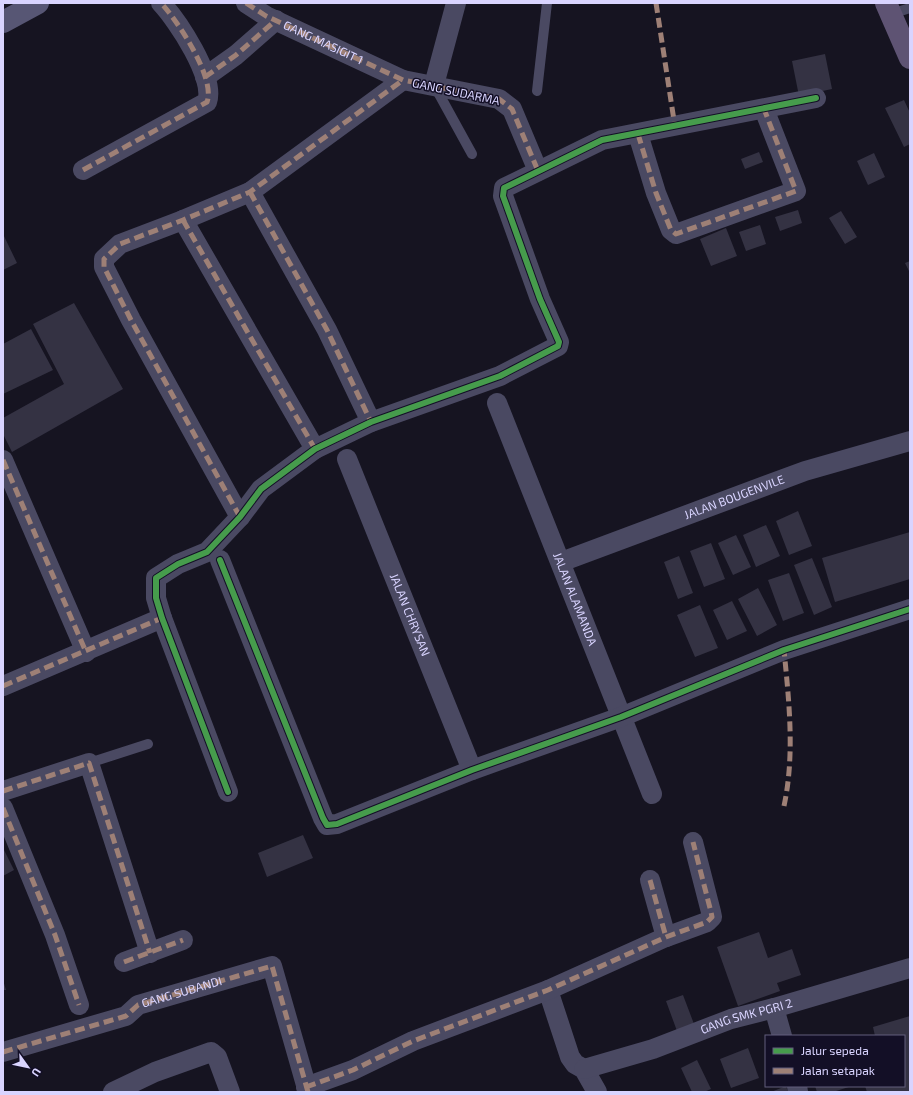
<svg xmlns="http://www.w3.org/2000/svg" width="913" height="1095" font-family="'Exo 2',sans-serif">
<style>
.building{fill:#343243}
.lines{fill:none;stroke-linecap:round;stroke-linejoin:round}
.lane{stroke:#4a4962;stroke-width:10}
.street{stroke:#4a4962;stroke-width:20}
.secondary{stroke:#575674;stroke-width:22}
.primary{stroke:#5e5373;stroke-width:22}
.quiet{stroke:#9e8076;stroke-width:5;stroke-dasharray:10 5;stroke-linecap:butt}
.cycleway-casing{stroke:#130f26;stroke-width:8}
.cycleway{stroke:#469c4c;stroke-width:6}
.labels{text-anchor:middle;stroke-width:3;stroke-linejoin:round;paint-order:stroke}
.street-label{font-size:12px;fill:#d9d4ff;stroke:#130f26}
</style>
<rect width="100%" height="100%" fill="#161421"/>
<!-- building -->
<path class="building" d="M 825,54 L 832,89 L 799,96 L 792,61 Z
M 904,100 L 910,113 L 910,144 L 904,147 L 885,108 Z
M 759,152 L 763,162 L 745,169 L 741,159 Z
M 874,153 L 885,177 L 868,185 L 857,161 Z
M 798,210 L 802,223 L 780,231 L 775,217 Z
M 841,211 L 857,237 L 845,244 L 829,218 Z
M 760,225 L 766,244 L 746,251 L 739,232 Z
M 726,228 L 737,256 L 711,266 L 700,239 Z
M 3,234 L 17,263 L 3,270 Z
M 910,261 L 910,273 L 905,263 Z
M 74,303 L 123,389 L 12,452 L 3,434 L 3,418 L 64,384 L 33,324 Z
M 31,329 L 53,370 L 3,394 L 3,344 Z
M 798,511 L 812,546 L 789,555 L 776,521 Z
M 766,525 L 780,556 L 756,567 L 743,535 Z
M 910,532 L 910,579 L 835,602 L 822,558 Z
M 736,535 L 751,567 L 733,575 L 718,543 Z
M 711,543 L 725,579 L 704,587 L 690,551 Z
M 679,556 L 693,593 L 678,599 L 664,562 Z
M 812,558 L 832,607 L 814,615 L 794,565 Z
M 789,573 L 804,613 L 783,621 L 768,580 Z
M 758,588 L 777,625 L 757,636 L 738,599 Z
M 732,601 L 747,631 L 727,640 L 713,610 Z
M 700,605 L 718,648 L 695,657 L 677,615 Z
M 303,835 L 313,858 L 267,877 L 258,853 Z
M 3,848 L 14,870 L 3,876 Z
M 759,932 L 768,958 L 792,949 L 801,975 L 777,983 L 780,991 L 738,1006 L 717,947 Z
M 3,980 L 6,990 L 3,990 Z
M 683,995 L 694,1024 L 677,1031 L 666,1001 Z
M 910,1016 L 910,1092 L 867,1092 L 865,1086 L 904,1086 L 904,1036 L 875,1036 L 873,1027 Z
M 748,1048 L 759,1078 L 731,1088 L 720,1059 Z
M 697,1060 L 711,1089 L 704,1092 L 692,1092 L 681,1068 Z
M 786,1086 L 788,1092 L 771,1092 Z
M 815,1086 L 852,1086 L 833,1092 L 817,1092 Z"/>
<g class="lines">
<!-- lane -->
<path class="lane" d="M 891,14 L 910,8
M 434,85 L 472,154
M 537,91 L 547,3
M 89,763 L 148,744"/>
<!-- street -->
<g class="street">
<path id="s1" d="M 246,3 L 266,16 L 403,80 L 499,99 L 512,109 L 538,171"/>
<path d="M 205,77 L 236,55 L 276,20"/>
<path d="M 434,85 L 456,3"/>
<path d="M 638,134 L 656,193 L 671,230 L 676,234 L 796,191 L 764,109"/>
<path d="M 83,170 L 207,102 C 216,78 177,20 161,3"/>
<path d="M 250,192 L 327,330 L 371,422"/>
<path d="M 183,220 L 315,449"/>
<path id="s2" d="M 497,403 L 652,794"/>
<path id="s3" d="M 347,459 L 472,770"/>
<path d="M 3,460 L 86,652"/>
<path d="M 240,517 L 131,320 L 104,267 L 104,259 L 120,244 L 183,220 L 250,192 L 403,80"/>
<path d="M 220,560 L 323,818 L 327,825 L 337,824 L 472,770 L 621,717 L 784,650 L 910,609"/>
<path id="s4" d="M 561,562 L 805,471 L 910,441"/>
<path d="M 3,686 L 162,618"/>
<path d="M 3,791 L 89,763 L 150,953"/>
<path d="M 228,792 L 162,618 L 156,598 L 156,578 L 178,564 L 207,552 L 240,517 L 261,489 L 315,449 L 371,422 L 500,376 L 558,346 L 559,342 L 540,299 L 503,196 L 504,188 L 602,140 L 816,98"/>
<path d="M 3,808 L 55,935 L 79,1005"/>
<path d="M 650,880 L 666,937"/>
<path d="M 124,962 L 183,940"/>
<path d="M 548,990 L 570,1057 L 575,1064 L 584,1069 L 597,1092"/>
<path d="M 774,1008 L 782,1036"/>
<path d="M 3,1052 L 126,1016 L 138,1005 L 272,966 L 308,1092"/>
<path id="s5" d="M 584,1069 L 653,1049 L 731,1019 L 774,1008 L 910,968"/>
<path d="M 797,1086 L 798,1092"/>
<path d="M 306,1087 L 353,1070 L 413,1041 L 548,990 L 666,937 L 707,922 L 712,917 L 711,912 L 693,842"/>
<path d="M 113,1092 L 155,1072 L 211,1052 L 217,1057 L 230,1092"/>
</g>
<!-- secondary -->
<path class="secondary" d="M 3,22 L 38,3"/>
<!-- primary -->
<path class="primary" d="M 886,3 L 910,58"/>
<!-- quiet -->
<g class="quiet">
<path d="M 246,3 L 266,16 L 403,80 L 499,99 L 512,109 L 538,171"/>
<path d="M 656,3 L 675,127"/>
<path d="M 205,77 L 236,55 L 276,20"/>
<path d="M 638,134 L 656,193 L 671,230 L 676,234 L 796,191 L 764,109"/>
<path d="M 83,170 L 207,102 C 216,78 177,20 161,3"/>
<path d="M 250,192 L 327,330 L 371,422"/>
<path d="M 183,220 L 315,449"/>
<path d="M 3,460 L 86,652"/>
<path d="M 240,517 L 131,320 L 104,267 L 104,259 L 120,244 L 183,220 L 250,192 L 403,80"/>
<path d="M 3,686 L 162,618"/>
<path d="M 3,791 L 89,763 L 150,953"/>
<path d="M 784,806 C 795,755 789,701 784,650"/>
<path d="M 3,808 L 55,935 L 79,1005"/>
<path d="M 650,880 L 666,937"/>
<path d="M 124,962 L 183,940"/>
<path id="s6" d="M 3,1052 L 126,1016 L 138,1005 L 272,966 L 308,1092"/>
<path d="M 306,1087 L 353,1070 L 413,1041 L 548,990 L 666,937 L 707,922 L 712,917 L 711,912 L 693,842"/>
</g>
<defs>
<path id="cycleway" d="M 220,560 L 323,818 L 327,825 L 337,824 L 472,770 L 621,717 L 784,650 L 910,609
M 228,792 L 162,618 L 156,598 L 156,578 L 178,564 L 207,552 L 240,517 L 261,489 L 315,449 L 371,422 L 500,376 L 558,346 L 559,342 L 540,299 L 503,196 L 504,188 L 602,140 L 816,98"/>
</defs>
<!-- cycleway casing -->
<use href="#cycleway" class="cycleway-casing"/>
<!-- cycleway -->
<use href="#cycleway" class="cycleway"/>
</g>
<g class="labels">
<!-- street labels -->
<g class="street-label">
<text dy="4" stroke="none"><textPath href="#s1" startOffset="87">GANG MASIGIT 1</textPath></text>
<text transform="translate(456 92) rotate(12)" y="4">GANG SUDARMA</text>
<text dy="4" stroke="none"><textPath href="#s4" startOffset="185">JALAN BOUGENVILE</textPath></text>
<text dy="4" stroke="none"><textPath href="#s2" startOffset="211">JALAN ALAMANDA</textPath></text>
<text dy="4" stroke="none"><textPath href="#s3" startOffset="168">JALAN CHRYSAN</textPath></text>
<text dy="4" stroke="none"><textPath href="#s6" startOffset="190">GANG SUBANDI</textPath></text>
<text dy="4" stroke="none"><textPath href="#s5" startOffset="171">GANG SMK PGRI 2</textPath></text>
</g>
</g>
<!-- border -->
<rect width="913" height="1095" fill="none" stroke="#d9d4ff" stroke-width="8"/>
<!-- legend -->
<rect x="765" y="1035" width="140" height="52" fill="#130f26" stroke="#625e7d"/>
<rect x="773" y="1048" width="20" height="6" fill="#469c4c" stroke="#625e7d"/>
<text x="801" y="1055" font-size="12" fill="#d9d4ff">Jalur sepeda</text>
<rect x="773" y="1068" width="20" height="6" fill="#9e8076" stroke="#625e7d"/>
<text x="801" y="1075" font-size="12" fill="#d9d4ff">Jalan setapak</text>
<!-- north arrow -->
<g transform="translate(28 1067) rotate(123)" stroke="#130f26" stroke-width="3" paint-order="stroke">
<path d="M0-3L7 15L0 10L-7 15Z" fill="#d9d4ff"/>
<text y="-6" font-size="11" font-weight="bold" text-anchor="middle" fill="#d9d4ff">U</text>
</g>
</svg>
